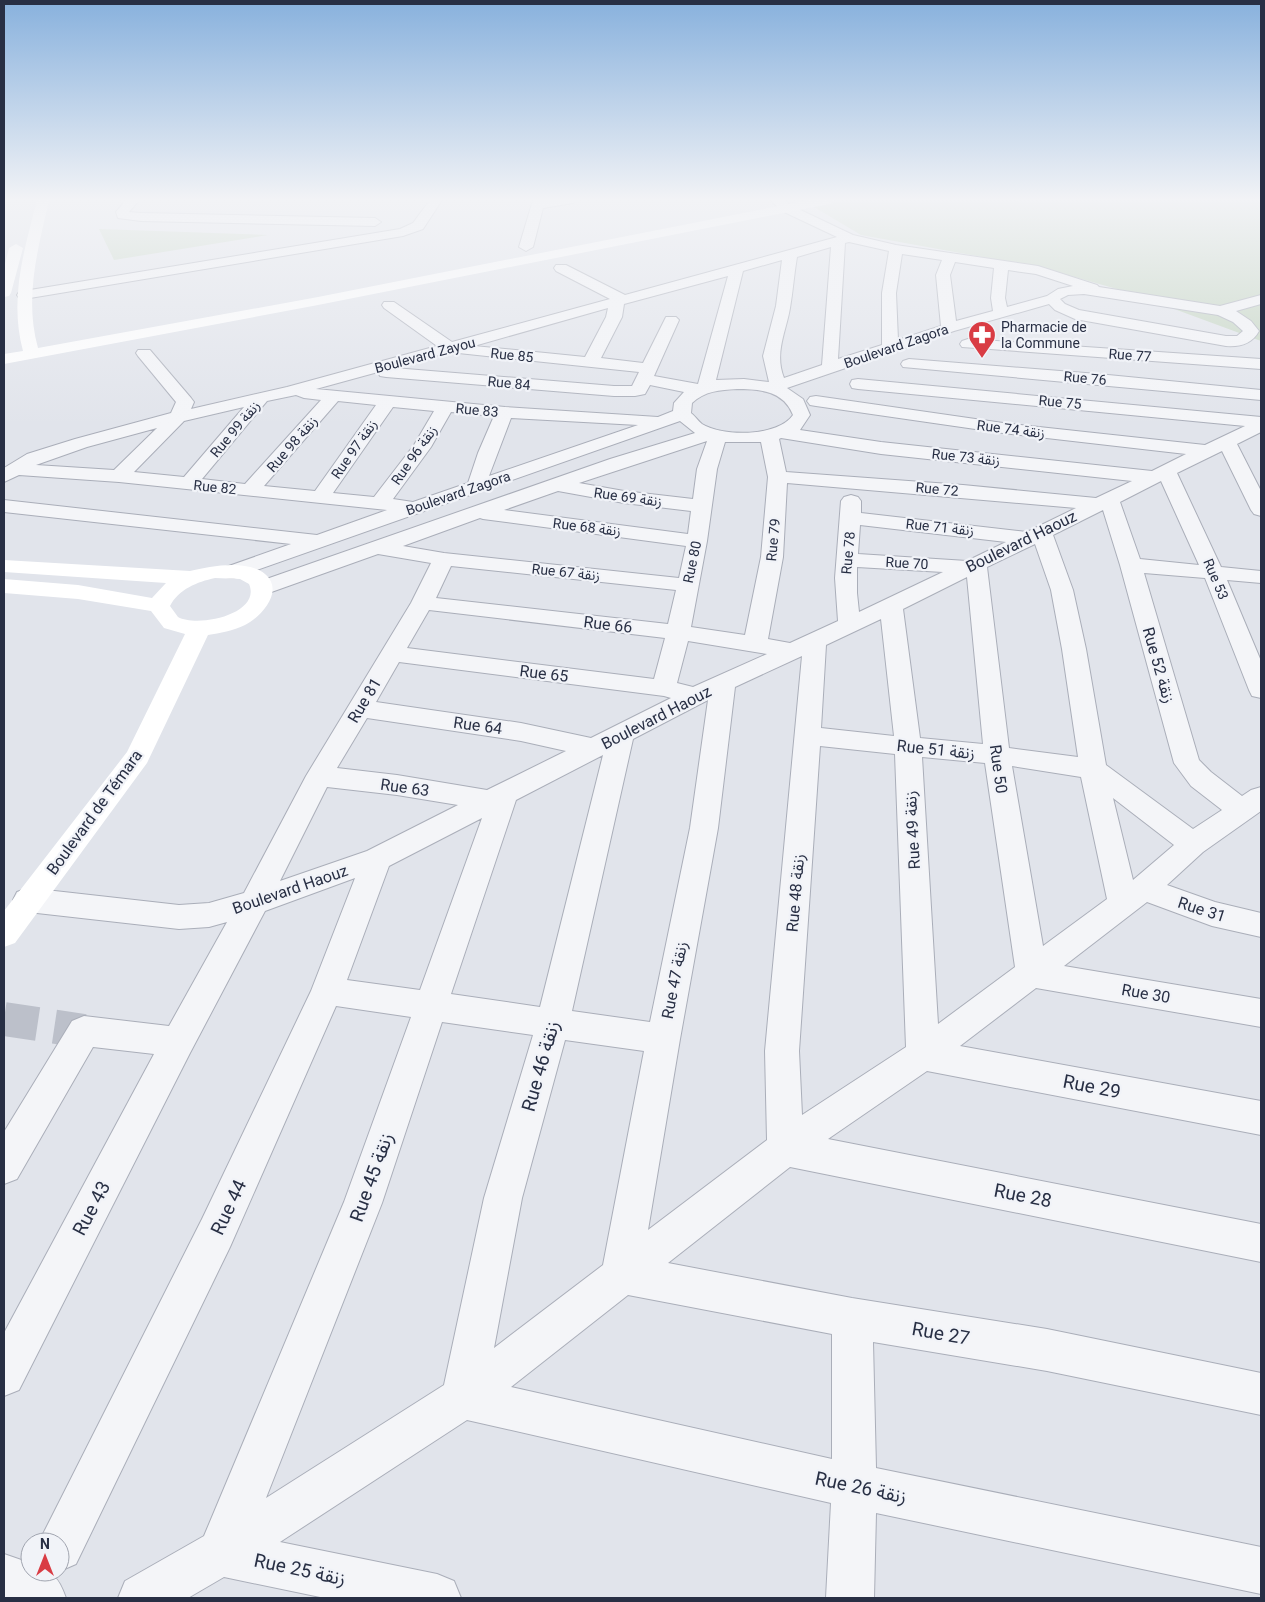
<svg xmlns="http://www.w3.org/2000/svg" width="1265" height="1602" font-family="Roboto,'Noto Sans Arabic',sans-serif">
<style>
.green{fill:#c4d5c1}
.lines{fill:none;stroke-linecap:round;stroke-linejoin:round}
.street-tunnel{stroke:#bcc0ca;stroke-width:34;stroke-dasharray:34 17;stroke-linecap:butt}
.street-casing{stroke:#aaaeb9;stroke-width:2}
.street{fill:#f4f5f8;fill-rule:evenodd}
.secondary{fill:#fff;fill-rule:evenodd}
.labels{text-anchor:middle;stroke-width:4.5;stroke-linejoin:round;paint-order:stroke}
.far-poi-label{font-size:14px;fill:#282f44;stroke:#f1f3f8;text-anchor:start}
.far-street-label{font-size:14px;fill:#282f44;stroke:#f1f3f8}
.street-label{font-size:16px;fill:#282f44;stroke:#f1f3f8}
.near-street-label{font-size:19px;fill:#282f44;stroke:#f1f3f8}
</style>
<rect width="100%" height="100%" fill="#e1e4eb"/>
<!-- green -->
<path class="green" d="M 850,200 L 1261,200 L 1261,341 L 1131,293 L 1043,268 L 861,235 L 814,207 Z
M 99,229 L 268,235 L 114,260 Z"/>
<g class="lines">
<!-- street-tunnel -->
<path class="street-tunnel" d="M 4,1019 L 84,1031"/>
<defs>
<path id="street" d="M 126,200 L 139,200 L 129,212 L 141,213 L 375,218 L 381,222 L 375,226 L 141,221 L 118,218 L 116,212 Z
M 430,200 L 442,200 L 423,229 L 403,236 L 24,299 L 19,298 L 17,295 L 19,292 L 24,291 L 400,229 L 413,223 Z
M 533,200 L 575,200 L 573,203 L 543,208 L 533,247 L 526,251 L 519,247 Z
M 770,200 L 784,200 L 790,205 L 853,235 L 896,245 L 1038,266 L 1097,285 L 1099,287 L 1220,306 L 1261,295 L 1261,304 L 1236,311 L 1251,321 L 1259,331 C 1252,344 1240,347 1226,346 L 1075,319 L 1055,310 L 1049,304 L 954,331 L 787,388 L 803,399 L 810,415 L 800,430 L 881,442 L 1152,471 L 1186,454 L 1003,433 L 816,406 L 810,405 L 807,401 L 810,397 L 816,396 L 1003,423 L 1205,445 L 1245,426 L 858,389 L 852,388 L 850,384 L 852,380 L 858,379 L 1261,417 L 1261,432 L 1237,444 L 1261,491 L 1261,516 L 1254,514 L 1251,510 L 1222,451 L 1177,473 L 1221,567 L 1261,571 L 1261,583 L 1227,580 L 1261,661 L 1261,698 L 1252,696 L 1249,690 L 1205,578 L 1144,573 L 1199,760 L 1211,772 L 1242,796 L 1251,790 L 1261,787 L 1261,811 L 1203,852 L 1167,885 L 1215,902 L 1261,913 L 1261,937 L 1212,926 L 1147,902 L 1064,966 L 1261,999 L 1261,1027 L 1036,988 L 960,1046 L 1261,1101 L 1261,1135 L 927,1071 L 828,1139 L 1261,1224 L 1261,1262 L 790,1167 L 668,1263 L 852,1298 L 1047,1329 L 1261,1373 L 1261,1415 L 1047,1371 L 873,1342 L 876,1468 L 1261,1547 L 1261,1594 L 876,1513 L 874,1598 L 826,1598 L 831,1503 L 467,1420 L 280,1542 L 437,1574 L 454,1581 L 461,1598 L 325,1598 L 224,1577 L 188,1598 L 118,1598 L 125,1581 L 204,1536 L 344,1202 L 411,1017 L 336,1006 L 230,1247 L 76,1564 L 60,1571 L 60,1542 L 39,1542 L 44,1532 L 202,1219 L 311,991 L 355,878 L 265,911 L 190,1053 L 19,1390 L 4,1396 L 4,1333 L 154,1054 L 93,1047 L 17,1179 L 4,1184 L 4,1132 L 72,1021 L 84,1016 L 169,1026 L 227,922 L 209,927 L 179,929 L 28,912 L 17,908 L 13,900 L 17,892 L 28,888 L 179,905 L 209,903 L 244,893 L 306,776 L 411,603 L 431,563 L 378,554 L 263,595 L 255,593 L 252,588 L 255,583 L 610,459 L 695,433 L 680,421 L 234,578 L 226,577 L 223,572 L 226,567 L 291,544 L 4,512 L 4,500 L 317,535 L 387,510 L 119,482 L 19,475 L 4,482 L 4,468 L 27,454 L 75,439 L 171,413 L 176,402 L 138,356 L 136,353 L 138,350 L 150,350 L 191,398 L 194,402 L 191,409 L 287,387 L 437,346 L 384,308 L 382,305 L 384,302 L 394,302 L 452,342 L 610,299 L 556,271 L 554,268 L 556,265 L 566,265 L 625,295 L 837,237 L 782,211 ZM 849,242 L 889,251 L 882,293 L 882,345 L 838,359 L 845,243 ZM 831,247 L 822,365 L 784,378 C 774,353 786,332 790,308 C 793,291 794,274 797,257 ZM 902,254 L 942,260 L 936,275 L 941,326 L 898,340 L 896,293 ZM 782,260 L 776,306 L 763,356 L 769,382 L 744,379 L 716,380 L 743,271 ZM 955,262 L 994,268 L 991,298 L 993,311 L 956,321 L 950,275 ZM 1008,270 L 1036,274 L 1073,286 L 1058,289 L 1047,296 L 1007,307 L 1005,298 ZM 728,276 L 698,384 L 654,376 L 679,320 L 676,317 L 666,317 L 643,363 L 601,358 L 622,317 L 624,304 ZM 1084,294 L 1218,315 L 1233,322 L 1243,331 L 1237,336 L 1226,336 L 1079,310 L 1065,304 L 1060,299 L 1068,295 ZM 608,308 L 606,317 L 585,357 L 474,346 ZM 449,352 L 639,372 L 632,386 L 614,386 L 394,368 ZM 378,372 L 380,376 L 386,377 L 614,396 L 635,396 L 645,394 L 650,385 L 684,392 L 674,403 L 673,411 L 658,417 L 505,407 L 316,389 ZM 737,389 C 760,389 784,391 793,415 C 778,437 723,437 702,424 C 698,421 695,416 691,413 L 692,403 C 705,391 719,390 737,389 ZM 296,395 L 304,398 L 321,400 L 245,484 L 202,479 L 267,401 ZM 338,401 L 376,405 L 315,491 L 264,486 ZM 244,407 L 184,477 L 134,472 L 184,421 ZM 393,407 L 434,411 L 414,445 L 374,497 L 333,493 ZM 451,412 L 494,416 L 478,453 L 468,483 L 413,502 L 393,499 L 431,447 ZM 511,418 L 638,425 L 489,476 ZM 157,428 L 114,470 L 36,465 L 87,447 ZM 781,438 L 881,454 L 1132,481 L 1096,498 L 963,485 L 786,472 L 779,439 ZM 707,441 L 697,469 L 693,499 L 624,491 L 579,483 ZM 725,442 L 761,442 L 768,477 L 761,557 L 745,635 L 691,627 L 707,541 L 717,469 ZM 1161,481 L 1199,565 L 1140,559 L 1120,502 ZM 787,483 L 1076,508 L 1027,532 L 861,513 L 861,501 L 858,497 L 851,495 L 844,497 L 841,501 L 835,578 L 838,621 L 790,643 L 768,639 L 783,557 ZM 558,491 L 624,503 L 691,511 L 688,534 L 504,510 ZM 1103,510 L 1120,565 L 1174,763 L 1191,786 L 1222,810 L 1193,829 L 1106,765 L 1086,649 L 1073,590 L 1053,535 ZM 480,518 L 483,519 L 686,546 L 679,578 L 444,553 L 403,546 ZM 860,525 L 1006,542 L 967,561 L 858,554 ZM 1035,544 L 1051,590 L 1062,649 L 1078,757 L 1009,748 L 987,567 ZM 451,566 L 676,590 L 668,624 L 436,598 ZM 857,567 L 943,572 L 859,612 L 857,593 ZM 967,577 L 983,744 L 920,738 L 903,609 ZM 429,610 L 665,638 L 654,679 L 407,648 ZM 881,619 L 894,736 L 821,728 L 826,645 ZM 688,641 L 767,654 L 693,687 L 677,683 ZM 802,656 L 765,1051 L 767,1140 L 648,1230 L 680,1039 L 718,828 L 735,687 ZM 399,662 L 664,696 L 671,698 L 591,738 L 521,723 L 376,702 ZM 708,700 L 690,828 L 650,1022 L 572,1011 L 633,739 ZM 367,718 L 521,741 L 566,751 L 487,790 L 397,775 L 337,768 ZM 820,746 L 895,754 L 906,1047 L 802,1115 L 799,1051 ZM 603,755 L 540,1007 L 451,994 L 516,800 ZM 922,757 L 985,763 L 1015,967 L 938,1024 ZM 1012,766 L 1081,777 L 1107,899 L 1043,946 ZM 327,787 L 397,795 L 458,805 L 367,851 L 280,881 ZM 1113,798 L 1174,845 L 1133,880 ZM 482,818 L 420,990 L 347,980 L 389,866 ZM 442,1022 L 533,1035 L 484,1198 L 444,1385 L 266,1498 L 382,1203 ZM 565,1040 L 644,1051 L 603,1265 L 494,1348 L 522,1198 ZM 628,1295 L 832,1334 L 832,1459 L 511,1387 Z
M 968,339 L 1261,359 L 1261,369 L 962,347 L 960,344 L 962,341 Z
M 909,359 L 1098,374 L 1261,390 L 1261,400 L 903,367 L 901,364 L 903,361 Z
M 4,1554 L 30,1563 L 30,1572 C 54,1572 58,1576 66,1598 L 4,1598 Z"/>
</defs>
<!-- street casing -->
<use href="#street" class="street-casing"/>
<!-- street -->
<use href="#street" class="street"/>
<!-- secondary -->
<path class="secondary" d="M 37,200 L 49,200 C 38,249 24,298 38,348 L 318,297 L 809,200 L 835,200 L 829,204 L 318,305 L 4,364 L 4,354 L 23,351 C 9,299 24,251 37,200 Z
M 16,244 L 23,248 L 11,293 L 9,296 L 4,297 L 4,268 L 9,248 Z
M 4,560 L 190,571 C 211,566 246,559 265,574 C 285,591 261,617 245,625 C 233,631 220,633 208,635 L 147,763 L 15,943 L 4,947 L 4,911 L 127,752 L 185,634 L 164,628 L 151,611 L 78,599 L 4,593 L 4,579 L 78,585 L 152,598 L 166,583 L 4,572 ZM 215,578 L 240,579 L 249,584 C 262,614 198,628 178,617 L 170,606 C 179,589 197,582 215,578 Z"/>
</g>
<!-- sky -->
<linearGradient id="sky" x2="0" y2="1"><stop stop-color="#88b1dd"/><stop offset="0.47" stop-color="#f2f3f6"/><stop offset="1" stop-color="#f2f3f6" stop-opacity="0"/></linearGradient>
<rect width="1265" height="425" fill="url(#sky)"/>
<!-- icons -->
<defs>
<symbol id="pharmacy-pin" viewBox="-11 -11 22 30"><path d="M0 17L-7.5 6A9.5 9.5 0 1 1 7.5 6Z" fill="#d93c44" stroke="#f1f3f8"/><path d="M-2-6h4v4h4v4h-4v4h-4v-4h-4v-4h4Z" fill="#fff"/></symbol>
</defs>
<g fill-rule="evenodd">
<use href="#pharmacy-pin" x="966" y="319" width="32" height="43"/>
</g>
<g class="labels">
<!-- far-poi labels -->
<g class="far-poi-label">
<text x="1001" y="332">Pharmacie de<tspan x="1001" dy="16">la Commune</tspan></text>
</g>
<!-- far-street labels -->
<g class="far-street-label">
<text transform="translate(896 346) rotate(-19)" y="5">Boulevard Zagora</text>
<text transform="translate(425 355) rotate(-15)" y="5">Boulevard Zayou</text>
<text transform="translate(512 355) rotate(6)" y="5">Rue 85</text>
<text transform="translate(1130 355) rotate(4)" y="5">Rue 77</text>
<text transform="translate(1085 378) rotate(5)" y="5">Rue 76</text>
<text transform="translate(509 383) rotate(5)" y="5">Rue 84</text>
<text transform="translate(1060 402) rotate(5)" y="5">Rue 75</text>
<text transform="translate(477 410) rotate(5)" y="5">Rue 83</text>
<text transform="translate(235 429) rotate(-50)" y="5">Rue 99 زنقة</text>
<text transform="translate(1011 429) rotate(7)" y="5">Rue 74 زنقة</text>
<text transform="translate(292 444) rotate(-49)" y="5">Rue 98 زنقة</text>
<text transform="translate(354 449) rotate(-55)" y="5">Rue 97 زنقة</text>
<text transform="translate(414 455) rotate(-55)" y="5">Rue 96 زنقة</text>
<text transform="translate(966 457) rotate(6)" y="5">Rue 73 زنقة</text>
<text transform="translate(215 487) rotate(6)" y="5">Rue 82</text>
<text transform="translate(937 489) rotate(5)" y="5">Rue 72</text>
<text transform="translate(458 493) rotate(-19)" y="5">Boulevard Zagora</text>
<text transform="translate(628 497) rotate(8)" y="5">Rue 69 زنقة</text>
<text transform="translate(587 527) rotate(7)" y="5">Rue 68 زنقة</text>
<text transform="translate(940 527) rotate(6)" y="5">Rue 71 زنقة</text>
<text transform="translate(773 540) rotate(-85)" y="5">Rue 79</text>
<text transform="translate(848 553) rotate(-85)" y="5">Rue 78</text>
<text transform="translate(692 562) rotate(-78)" y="5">Rue 80</text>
<text transform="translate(907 563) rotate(3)" y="5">Rue 70</text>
<text transform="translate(566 572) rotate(6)" y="5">Rue 67 زنقة</text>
<text transform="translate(1216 579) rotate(67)" y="5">Rue 53</text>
</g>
<!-- street labels -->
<g class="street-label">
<text transform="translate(1021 541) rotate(-26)" y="6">Boulevard Haouz</text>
<text transform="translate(608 624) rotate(7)" y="6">Rue 66</text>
<text transform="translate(1159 665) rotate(74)" y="6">Rue 52 زنقة</text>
<text transform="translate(544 673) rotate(7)" y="6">Rue 65</text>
<text transform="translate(364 700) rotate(-59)" y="6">Rue 81</text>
<text transform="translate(656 717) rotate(-27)" y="6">Boulevard Haouz</text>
<text transform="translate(478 725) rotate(8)" y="6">Rue 64</text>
<text transform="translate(936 749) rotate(6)" y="6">Rue 51 زنقة</text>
<text transform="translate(999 769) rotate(82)" y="6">Rue 50</text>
<text transform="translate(405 787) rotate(8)" y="6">Rue 63</text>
<text transform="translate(94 812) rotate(-54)" y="6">Boulevard de Témara</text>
<text transform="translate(912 830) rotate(-93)" y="6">Rue 49 زنقة</text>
<text transform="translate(290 889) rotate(-19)" y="6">Boulevard Haouz</text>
<text transform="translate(795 893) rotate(-85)" y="6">Rue 48 زنقة</text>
<text transform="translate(1202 909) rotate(18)" y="6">Rue 31</text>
<text transform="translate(674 980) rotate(-79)" y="6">Rue 47 زنقة</text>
<text transform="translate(1146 993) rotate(10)" y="6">Rue 30</text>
</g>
<!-- near-street labels -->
<g class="near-street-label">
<text transform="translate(540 1066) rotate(-74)" y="7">Rue 46 زنقة</text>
<text transform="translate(1092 1086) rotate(11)" y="7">Rue 29</text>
<text transform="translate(371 1177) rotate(-70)" y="7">Rue 45 زنقة</text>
<text transform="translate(1023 1195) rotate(11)" y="7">Rue 28</text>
<text transform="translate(228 1207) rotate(-65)" y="7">Rue 44</text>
<text transform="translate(91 1208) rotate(-62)" y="7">Rue 43</text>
<text transform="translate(941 1333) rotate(10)" y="7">Rue 27</text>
<text transform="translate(861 1487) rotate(12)" y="7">Rue 26 زنقة</text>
<text transform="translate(300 1569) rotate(12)" y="7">Rue 25 زنقة</text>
</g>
</g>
<!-- border -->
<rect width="1265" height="1602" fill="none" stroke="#282f44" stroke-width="10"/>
<!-- north arrow -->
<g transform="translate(45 1557)"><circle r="24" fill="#f1f3f8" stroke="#a1a5b0"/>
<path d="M0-4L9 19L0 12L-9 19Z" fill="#d93c44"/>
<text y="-8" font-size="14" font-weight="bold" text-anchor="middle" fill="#282f44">N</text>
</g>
</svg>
